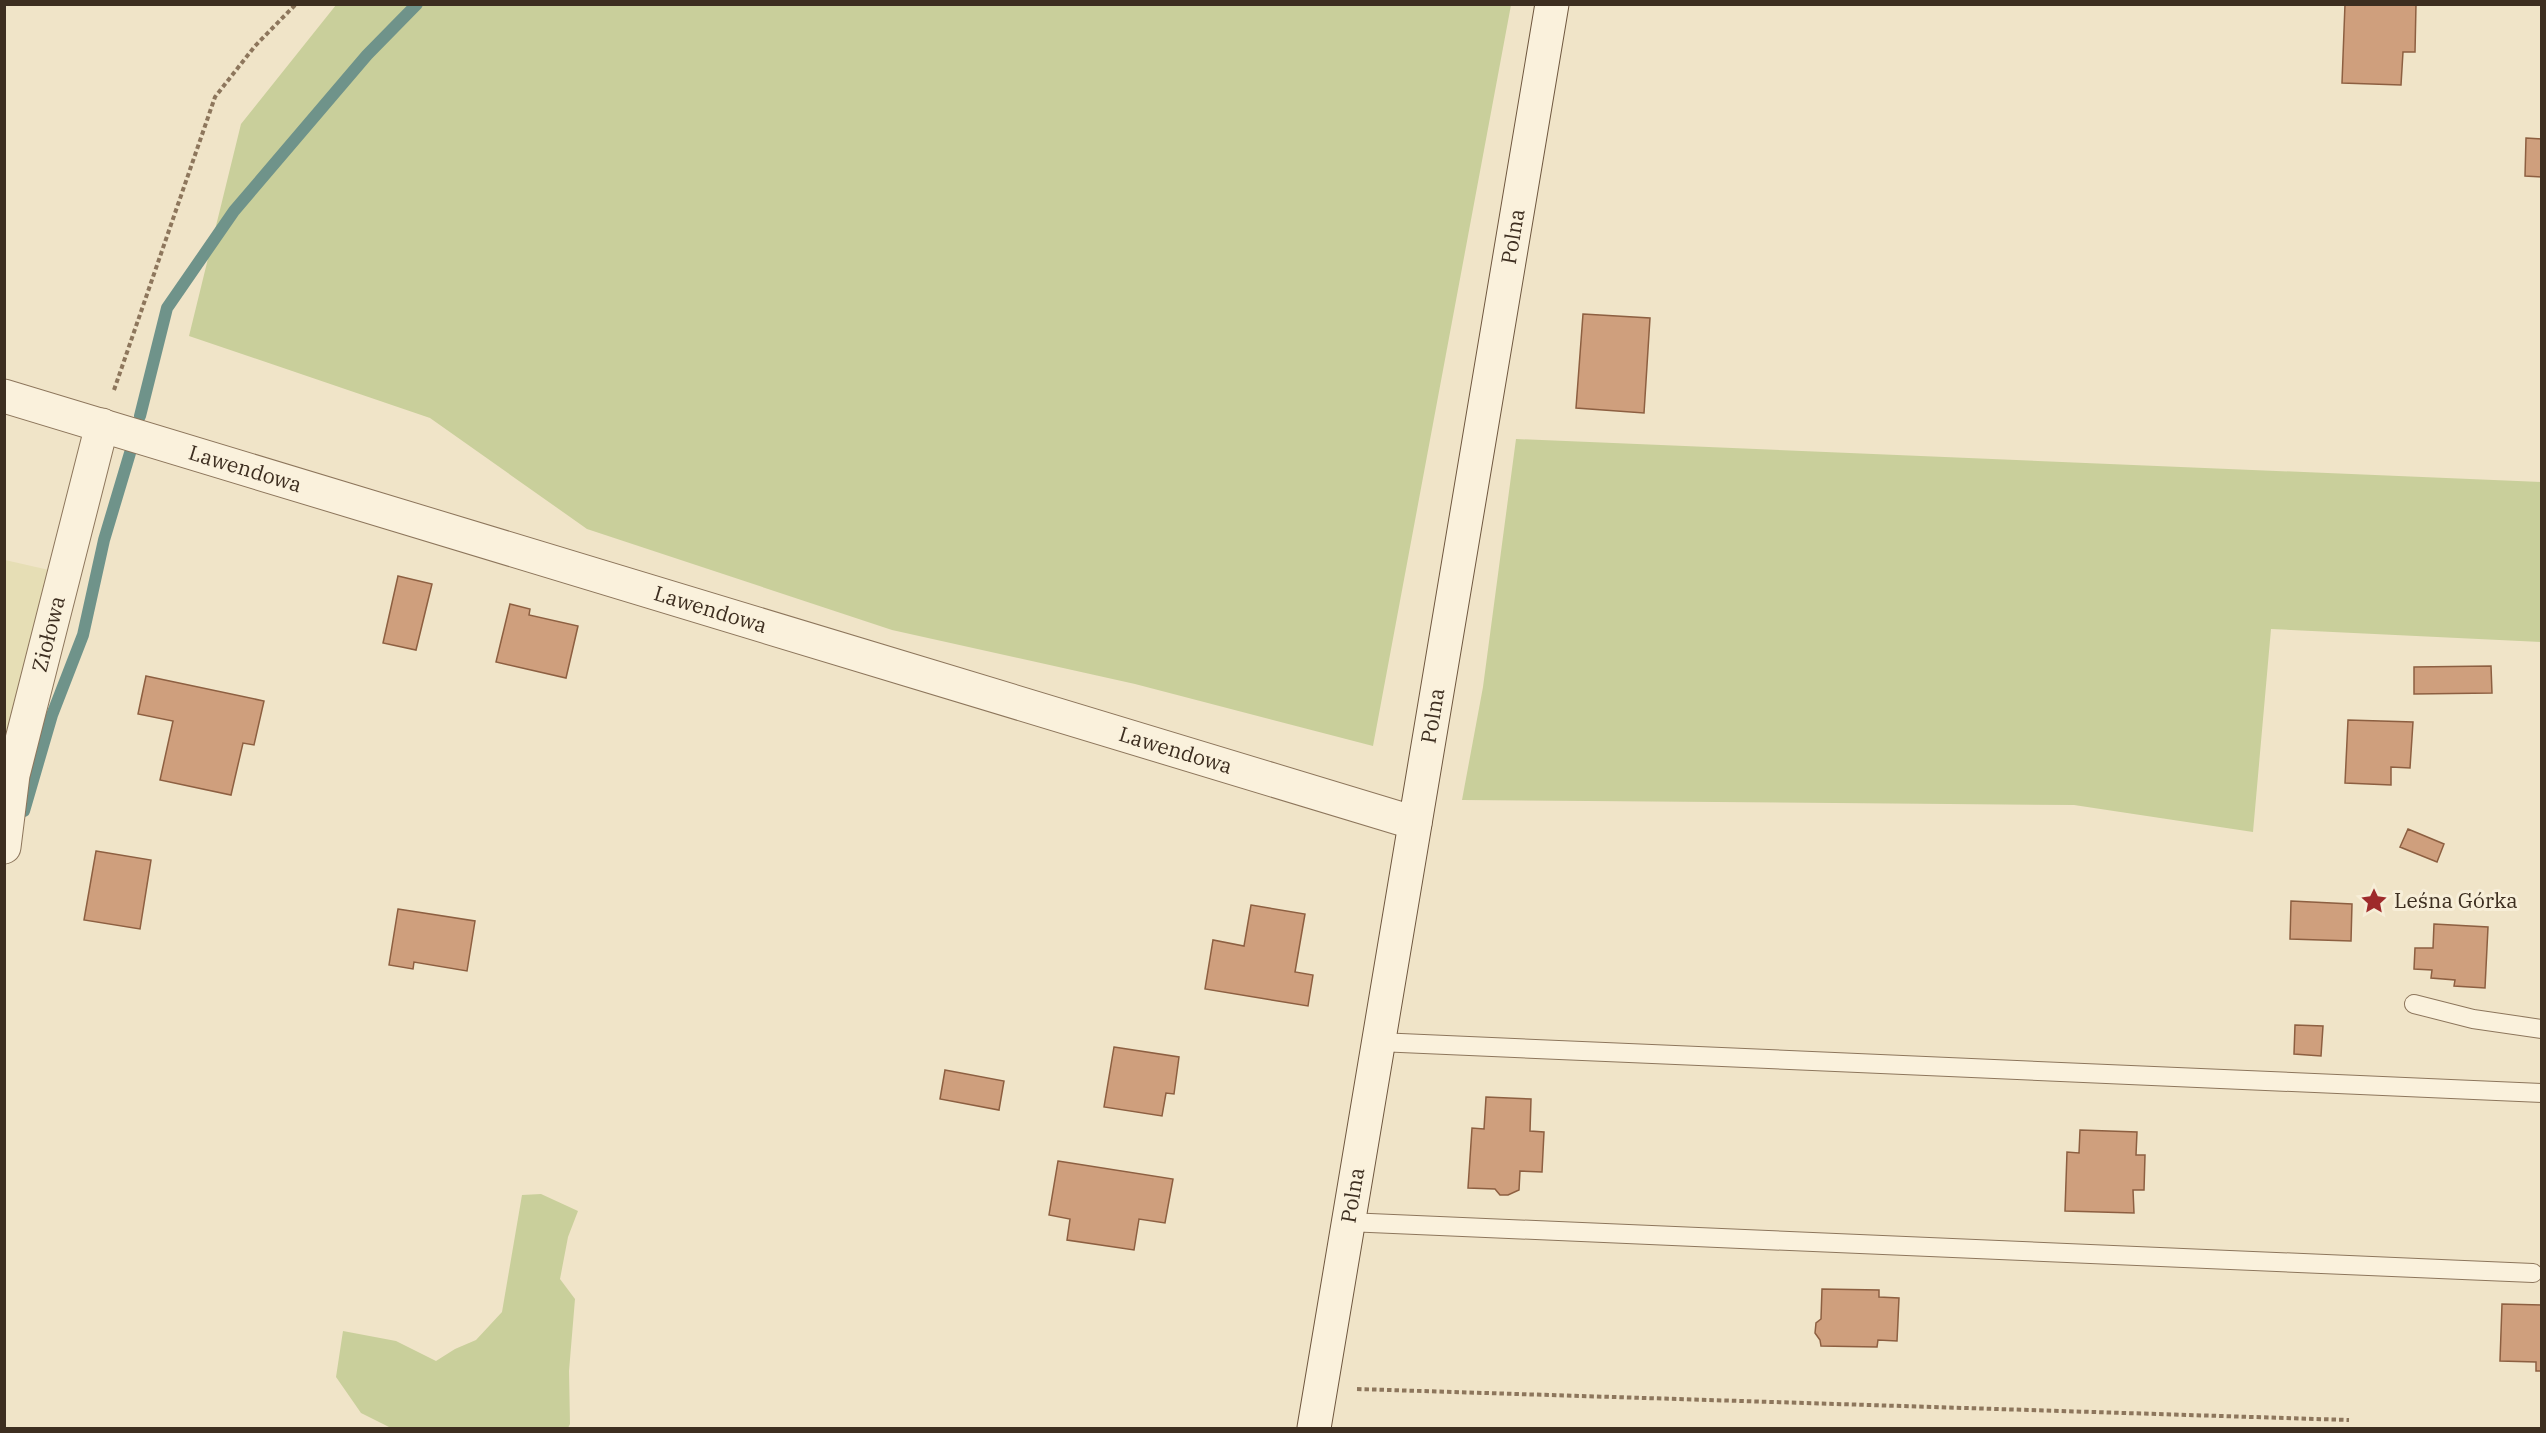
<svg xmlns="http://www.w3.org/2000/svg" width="2546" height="1433" font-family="'IBM Plex Serif',serif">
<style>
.farmland{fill:#e6deb5}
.green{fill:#c9cf9b}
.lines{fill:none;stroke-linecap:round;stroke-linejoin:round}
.stream{stroke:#6f938a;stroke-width:12}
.building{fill:#cf9f7d;stroke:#8d5f41;stroke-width:1.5}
.lane-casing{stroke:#8d765c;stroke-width:20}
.street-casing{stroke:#8d765c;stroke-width:35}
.secondary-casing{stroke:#6f573f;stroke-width:35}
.path{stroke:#8d765c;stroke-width:4;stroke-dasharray:4.5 3;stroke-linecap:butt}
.lane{stroke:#faf1dc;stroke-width:18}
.street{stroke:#faf1dc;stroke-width:33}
.secondary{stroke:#faf1dc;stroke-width:33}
.labels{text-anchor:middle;stroke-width:6;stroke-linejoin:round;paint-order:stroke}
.street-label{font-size:21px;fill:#3d2e20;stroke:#f7eed8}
.poi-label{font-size:21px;fill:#3d2e20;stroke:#f7eed8;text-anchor:start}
</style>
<rect width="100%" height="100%" fill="#f0e4c8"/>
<!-- farmland -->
<path class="farmland" d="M 5,560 L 49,570 L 5,748 Z"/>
<!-- green -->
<path class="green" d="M 336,5 L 1511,5 L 1373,746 L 1135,684 L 892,630 L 587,529 L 430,418 L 189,336 L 241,124 Z
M 1516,439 L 2541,482 L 2541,642 L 2271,629 L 2253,832 L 2074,805 L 1462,800 L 1483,687 Z
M 541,1194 L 578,1211 L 568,1237 L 560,1279 L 575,1299 L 569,1371 L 570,1424 L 568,1428 L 391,1428 L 361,1413 L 336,1377 L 343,1331 L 396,1341 L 436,1361 L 455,1349 L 476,1340 L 502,1312 L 522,1195 Z"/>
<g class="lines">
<!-- stream -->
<path class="stream" d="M 140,416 L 167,308 L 234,211 L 367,55 L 417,4
M 24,811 L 52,715 L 83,635 L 104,540 L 130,453"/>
</g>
<!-- building -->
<path class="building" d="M 2345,4 L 2416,4 L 2415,52 L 2403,52 L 2401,85 L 2342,83 Z
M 2526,138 L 2542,139 L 2542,177 L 2525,176 Z
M 1583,314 L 1650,318 L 1644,413 L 1576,408 Z
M 398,576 L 432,584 L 416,650 L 383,643 Z
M 510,604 L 530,609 L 529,615 L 578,626 L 566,678 L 496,662 Z
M 2491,666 L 2492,693 L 2414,694 L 2414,667 Z
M 146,676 L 264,701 L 254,745 L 243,743 L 231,795 L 160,780 L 173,721 L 138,714 Z
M 2348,720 L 2413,722 L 2410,768 L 2391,767 L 2391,785 L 2345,783 Z
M 2408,829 L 2444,844 L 2437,862 L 2400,847 Z
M 96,851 L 151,860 L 140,929 L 84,920 Z
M 2291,901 L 2352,904 L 2351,941 L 2290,939 Z
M 1251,905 L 1305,914 L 1295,972 L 1313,975 L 1308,1006 L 1205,989 L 1213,940 L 1244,946 Z
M 398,909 L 475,921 L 467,971 L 414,962 L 413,969 L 389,965 Z
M 2434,924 L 2488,927 L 2485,988 L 2454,986 L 2455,980 L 2431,978 L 2432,970 L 2414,969 L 2415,948 L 2433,948 Z
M 2295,1025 L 2323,1026 L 2321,1056 L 2294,1054 Z
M 1114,1047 L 1179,1057 L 1174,1094 L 1166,1093 L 1162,1116 L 1104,1107 Z
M 945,1070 L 1004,1081 L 999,1110 L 940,1099 Z
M 1486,1097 L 1531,1099 L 1530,1131 L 1544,1132 L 1542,1172 L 1520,1171 L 1519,1190 L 1508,1195 L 1500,1195 L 1495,1189 L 1468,1188 L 1472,1128 L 1484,1129 Z
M 2080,1130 L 2137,1132 L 2136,1155 L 2145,1155 L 2144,1190 L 2133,1190 L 2134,1213 L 2065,1211 L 2067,1152 L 2079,1153 Z
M 1058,1161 L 1173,1179 L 1165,1223 L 1139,1219 L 1134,1250 L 1067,1240 L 1070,1219 L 1049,1215 Z
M 1822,1289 L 1879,1290 L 1879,1297 L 1899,1298 L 1897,1341 L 1878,1340 L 1877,1347 L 1821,1346 L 1820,1340 L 1815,1333 L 1816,1323 L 1821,1319 Z
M 2502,1304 L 2542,1305 L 2542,1371 L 2536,1371 L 2536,1362 L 2500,1361 Z"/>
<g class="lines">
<defs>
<path id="lane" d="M 2414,1004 L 2473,1019 L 2542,1029
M 1378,1042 L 2542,1093
M 1347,1222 L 2533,1273"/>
<g id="street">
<path id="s1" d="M 4,396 L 1415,823"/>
<path id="s2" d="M 4,847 L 13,775 L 102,425"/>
</g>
<g id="secondary">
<path id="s3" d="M 1314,1428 L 1552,4"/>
</g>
</defs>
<!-- lane casing -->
<use href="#lane" class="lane-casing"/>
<!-- street casing -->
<use href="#street" class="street-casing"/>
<!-- secondary casing -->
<use href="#secondary" class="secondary-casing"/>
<!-- path -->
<path class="path" d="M 114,390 L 215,97 L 255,46 L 296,4
M 1357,1389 L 2349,1420"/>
<!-- lane -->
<use href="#lane" class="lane"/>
<!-- street -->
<use href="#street" class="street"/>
<!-- secondary -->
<use href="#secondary" class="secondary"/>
</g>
<!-- icons -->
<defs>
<symbol id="sight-bare" viewBox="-9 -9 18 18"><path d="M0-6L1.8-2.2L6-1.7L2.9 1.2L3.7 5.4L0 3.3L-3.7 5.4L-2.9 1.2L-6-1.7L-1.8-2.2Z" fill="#9e2a2b" stroke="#f7eed8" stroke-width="2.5" paint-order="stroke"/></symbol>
</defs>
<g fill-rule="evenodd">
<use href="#sight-bare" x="2355" y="882" width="38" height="38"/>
</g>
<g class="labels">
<!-- street labels -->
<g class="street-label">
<text dy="7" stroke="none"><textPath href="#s3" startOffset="1208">Polna</textPath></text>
<text dy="7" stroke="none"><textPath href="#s1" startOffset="252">Lawendowa</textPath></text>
<text dy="7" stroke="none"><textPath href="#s1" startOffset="738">Lawendowa</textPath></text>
<text dy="7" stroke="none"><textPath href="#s2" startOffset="218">Ziołowa</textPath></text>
<text dy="7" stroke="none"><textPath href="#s3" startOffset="722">Polna</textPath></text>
<text dy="7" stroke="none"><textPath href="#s1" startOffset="1224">Lawendowa</textPath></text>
<text dy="7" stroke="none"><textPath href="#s3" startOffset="236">Polna</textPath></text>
</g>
<!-- poi labels -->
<g class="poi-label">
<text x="2394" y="908">Leśna Górka</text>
</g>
</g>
<!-- border -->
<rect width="2546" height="1433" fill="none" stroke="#3d2e20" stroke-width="12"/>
</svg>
